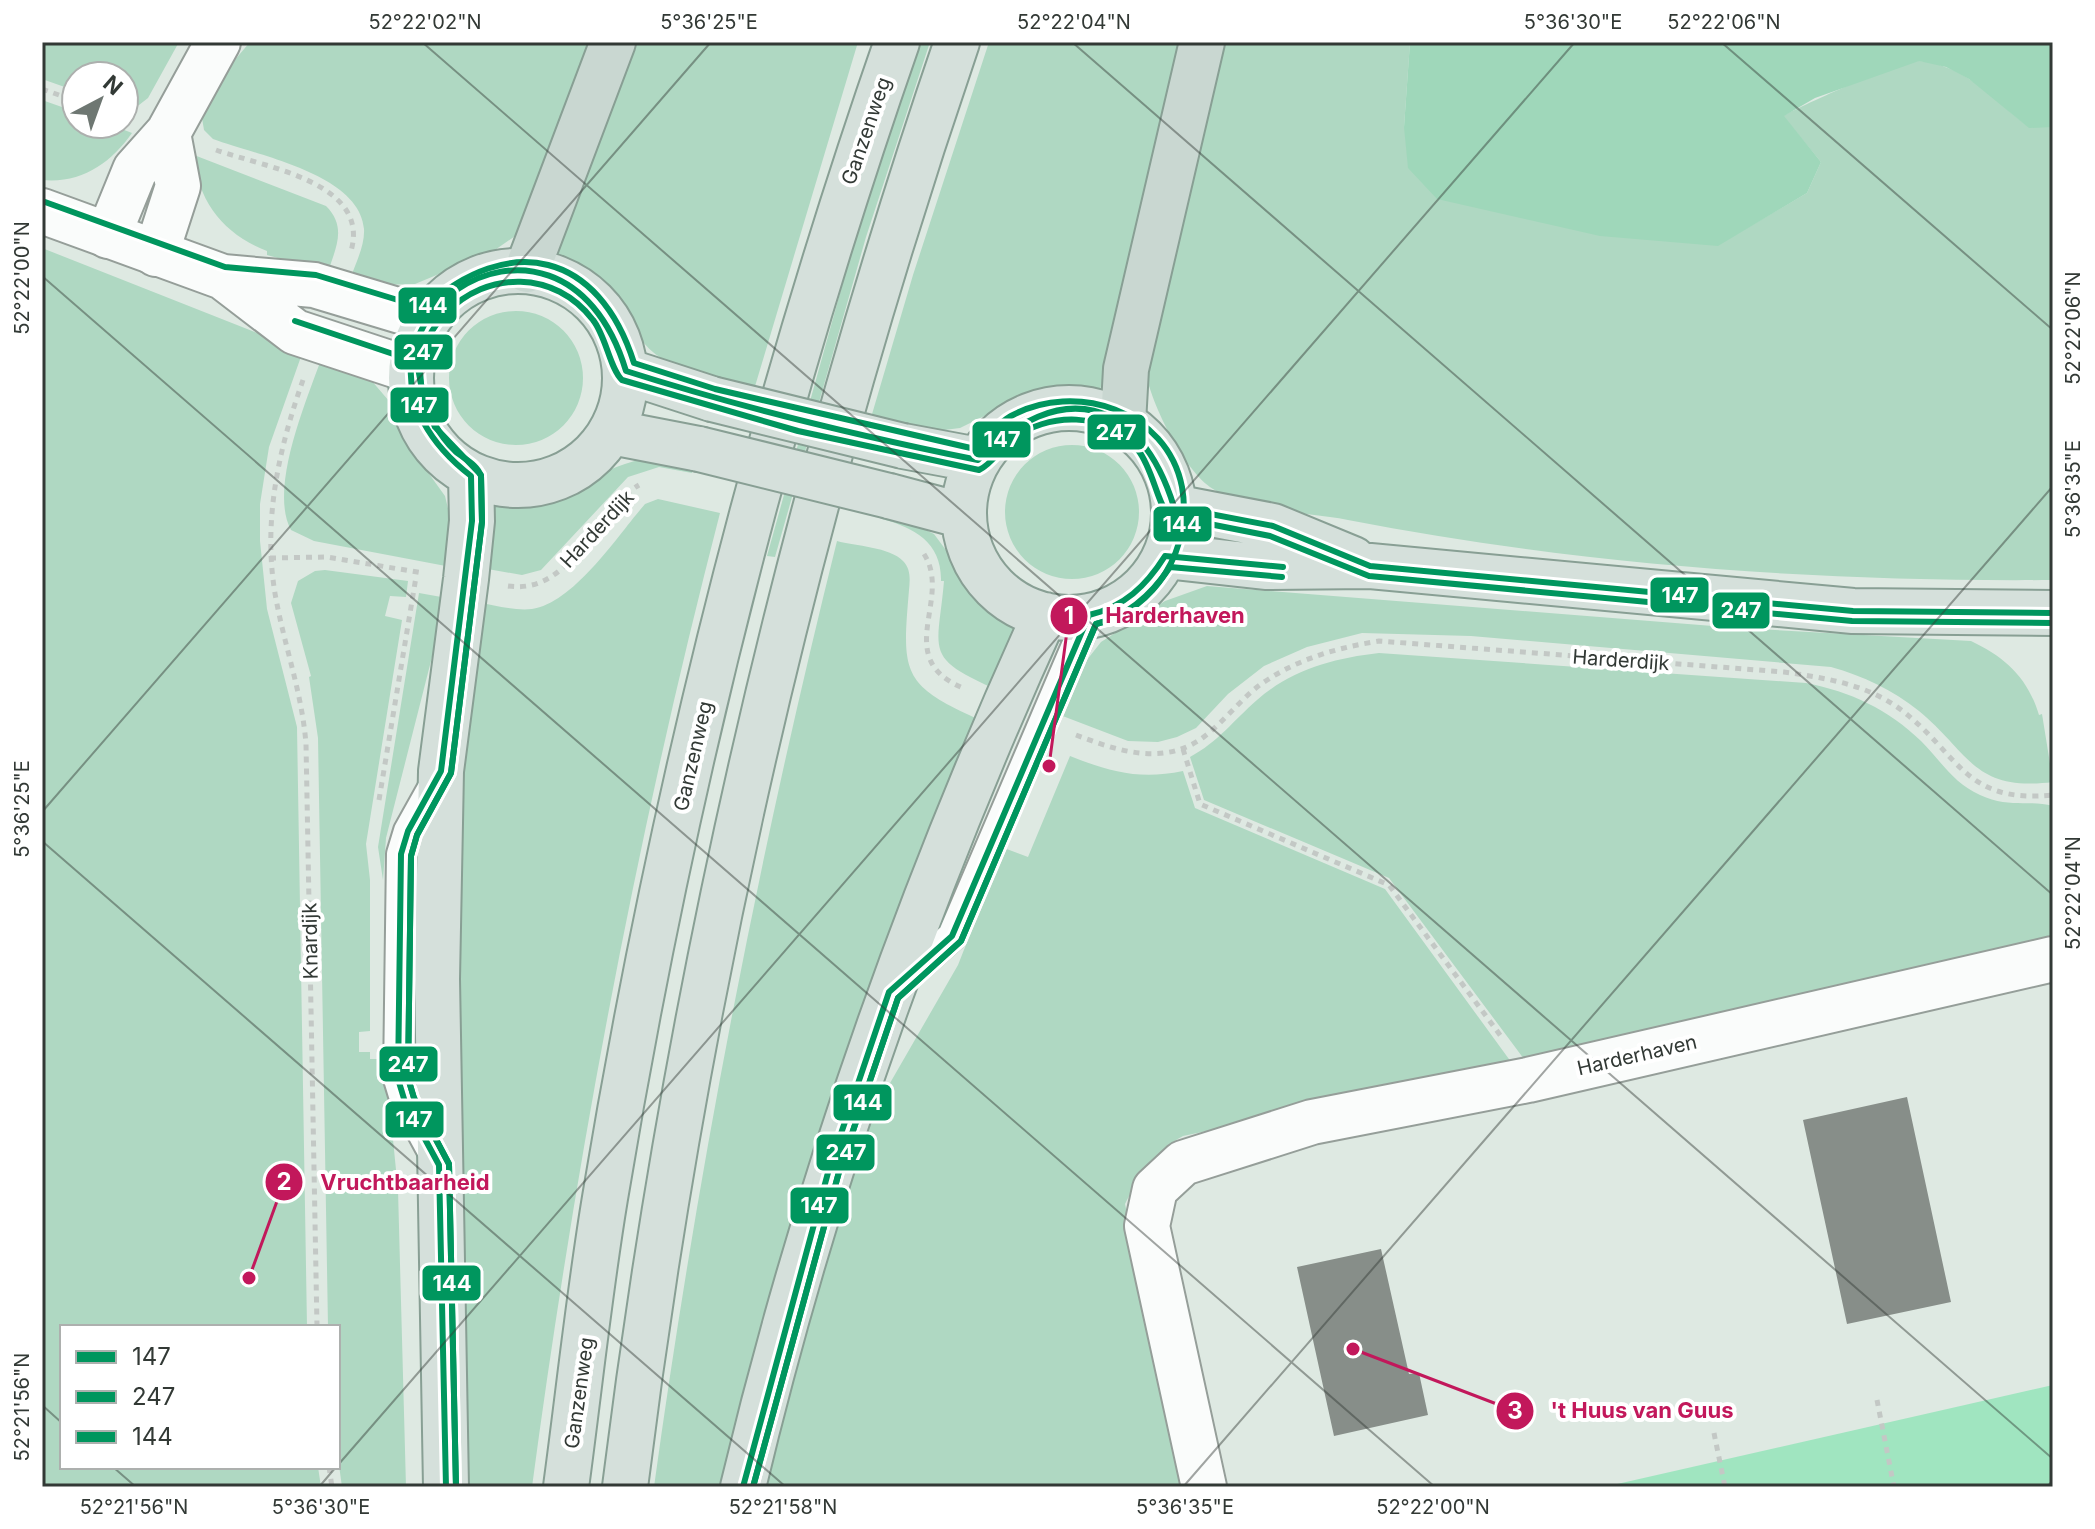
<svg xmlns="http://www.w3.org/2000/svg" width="2095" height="1529" font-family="Inter,sans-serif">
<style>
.green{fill:#afd8c2}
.forest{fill:#9fd7ba}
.water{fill:#a0e5c0}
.building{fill:#878e89}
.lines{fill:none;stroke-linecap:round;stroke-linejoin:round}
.service-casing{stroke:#959e99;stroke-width:32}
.minor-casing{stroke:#959e99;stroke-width:48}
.secondary-casing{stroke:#959e99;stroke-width:48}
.primary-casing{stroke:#889f94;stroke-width:48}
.trunk-casing{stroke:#889f94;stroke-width:48}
.path{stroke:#c3c8c5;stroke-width:5;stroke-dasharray:6 6;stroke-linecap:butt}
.service{stroke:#fafcfb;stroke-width:28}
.minor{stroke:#fafcfb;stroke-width:44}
.secondary{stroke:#fafcfb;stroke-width:44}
.primary{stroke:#d5e0db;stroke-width:44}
.trunk{stroke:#c9d7d1;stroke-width:44}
.primary-bridge-casing{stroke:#889f94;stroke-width:48;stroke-linecap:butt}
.primary-bridge{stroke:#d5e0db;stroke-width:44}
.bus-1-casing{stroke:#fff;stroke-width:12}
.bus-2-casing{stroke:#fff;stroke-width:12}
.bus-3-casing{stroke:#fff;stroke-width:12}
.bus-1{stroke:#00965e;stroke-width:6}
.bus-2{stroke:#00965e;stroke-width:6}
.bus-3{stroke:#00965e;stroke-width:6}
.ticks{fill:none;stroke:#323935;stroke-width:2;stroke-opacity:0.45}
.labels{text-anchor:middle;stroke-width:8;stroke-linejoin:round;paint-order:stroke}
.street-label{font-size:20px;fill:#323935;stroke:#fff}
.leader{fill:none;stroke:#c2185b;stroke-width:3}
.callout-dot{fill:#c2185b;stroke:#fff;stroke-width:3}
.mark-label{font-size:24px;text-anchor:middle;font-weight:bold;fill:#fff}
.callout-label{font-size:22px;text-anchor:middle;font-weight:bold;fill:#c2185b;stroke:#fff;stroke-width:8;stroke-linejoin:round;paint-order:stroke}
.line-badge{stroke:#fff;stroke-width:3}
.badge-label{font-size:22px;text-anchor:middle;font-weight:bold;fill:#fff}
.neatline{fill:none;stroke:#323935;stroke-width:3}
.ticks-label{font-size:20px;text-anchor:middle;fill:#323935}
</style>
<rect width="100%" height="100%" fill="#dee9e2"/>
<!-- green -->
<path class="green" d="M 42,42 L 179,42 L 148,98 L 139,105 L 125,108 L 124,76 L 76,76 L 76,91 L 42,79 Z
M 250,42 L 593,42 L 521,232 L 492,252 L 415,284 L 377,285 L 351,277 C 356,262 365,245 364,229 C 360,174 256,155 213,139 L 204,130 L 202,118 L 228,68 Z
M 626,42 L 858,42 L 753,393 C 711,378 655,371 634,328 L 631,329 C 615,295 589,273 554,259 Z
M 918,42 L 930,42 L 866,237 L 775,557 L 767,556 L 857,232 Z
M 989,42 L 1186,42 L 1100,390 L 1073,387 L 1048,389 L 1023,397 L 960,428 L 936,431 L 870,421 L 913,275 Z
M 1217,42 L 1410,42 L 1404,127 L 1718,245 L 1807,193 L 1821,162 L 1783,116 C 1805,104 1899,61 1920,61 C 1935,61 1953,70 1966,77 C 1988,90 2008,112 2029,127 L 2053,127 L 2053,580 C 1817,582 1580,565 1348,520 C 1307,512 1250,512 1213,489 C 1183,470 1149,400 1144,365 Z
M 42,100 L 76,112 L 76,124 L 109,124 L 132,133 C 111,163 81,184 42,180 Z
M 194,155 L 326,206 C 347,227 336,247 328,272 L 267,255 L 267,251 C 224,234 198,203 194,155 Z
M 42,248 L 303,351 L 269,447 L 260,504 L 260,541 L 267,609 L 297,727 L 307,1327 L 62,1327 L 62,1467 L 318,1467 L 321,1487 L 42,1487 Z
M449 378a67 67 0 1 1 134 0a67 67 0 1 1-134 0Z
M 323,354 L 371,380 L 389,401 L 409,446 L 445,496 L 452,525 L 451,567 L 314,541 L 291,530 C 268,488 308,397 323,354 Z
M1005 512a67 67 0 1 1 134 0a67 67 0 1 1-134 0Z
M 643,459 L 694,464 L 692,473 L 659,467 L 628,477 L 541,570 L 522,575 L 482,568 L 494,500 C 557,508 587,471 643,459 Z
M 658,499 L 720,513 C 637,834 576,1158 532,1487 L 462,1487 L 451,898 L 476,602 C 494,605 514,611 532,609 C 574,603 618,535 645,504 Z
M 885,510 L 934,534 L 980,596 L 1020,624 L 993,688 C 923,657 938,651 944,581 L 941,581 C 942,543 915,528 882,519 Z
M 837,541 C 855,546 890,547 903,561 C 911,569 910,580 909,590 C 902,673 901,685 980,720 L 723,1487 L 654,1487 C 698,1168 759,854 837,541 Z
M 325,570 L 408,581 L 406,597 L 390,596 L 385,616 L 402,620 L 366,844 L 370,880 L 370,1031 L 359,1032 L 359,1052 L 370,1052 L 370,1059 L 385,1059 L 398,1190 L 406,1487 L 342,1487 L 338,1458 L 338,1327 L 328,1327 L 318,738 L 309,677 L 311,676 L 291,603 L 298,581 L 315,571 Z
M 1207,586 L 1738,628 L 1971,641 C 2005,657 2028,678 2039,715 L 2042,714 L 2053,782 C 1973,792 1970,753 1919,711 C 1893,690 1863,676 1831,667 L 1471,636 L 1362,633 L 1307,647 L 1264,666 L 1228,694 L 1196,728 L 1177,737 L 1158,742 L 1128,741 L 1060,715 L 1079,670 L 1101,642 L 1165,601 Z
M 419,593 L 447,598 L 386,838 L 383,880 L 378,847 Z
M 1379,653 L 1806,683 C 1851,692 1888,709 1921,741 C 1941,761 1953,783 1980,795 C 2010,809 2030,799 2053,806 L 2053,947 L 1527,1063 L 1389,878 L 1204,800 L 1190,757 C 1218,742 1234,720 1257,700 C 1291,670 1334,658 1379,653 Z
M 1070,756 C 1110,772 1140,780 1183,771 L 1195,808 L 1385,889 L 1514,1066 L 1183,1136 C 1154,1152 1140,1174 1125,1204 L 1184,1487 L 755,1487 L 848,1156 L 958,965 L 1004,848 L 1028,857 Z"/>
<!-- forest -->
<path class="forest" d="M 1410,42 L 2053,42 L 2053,127 L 2029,128 L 1969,79 L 1946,67 L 1919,61 L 1815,98 L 1784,116 L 1821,162 L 1807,193 L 1718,246 L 1600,236 L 1437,199 L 1408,168 L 1404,127 Z"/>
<!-- water -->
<path class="water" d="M 2053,1385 L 2053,1487 L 1604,1487 Z"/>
<!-- building -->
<path class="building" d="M 1907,1097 L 1951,1302 L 1847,1324 L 1803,1120 Z
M 1381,1249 L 1409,1374 L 1419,1373 L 1428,1415 L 1334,1436 L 1297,1267 Z"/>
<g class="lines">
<defs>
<path id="service" d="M 898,984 L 952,936 L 1089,615
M 436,1159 L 405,1102 L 398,1079 L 401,854 L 408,831 L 437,779"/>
<path id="minor" d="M 108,236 L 135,170 L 168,133 L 218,42
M 156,254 L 178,186 L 168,133
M 1204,1487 L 1147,1226 L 1155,1189 L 1183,1163 L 1312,1122 L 1528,1080 L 2053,959"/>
<path id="secondary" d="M 42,211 L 223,277 L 314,285 L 427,319
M 223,277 L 295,332 L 410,370"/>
<path id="primary" d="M411 378a107 107 0 1 1 214 0a107 107 0 1 1-214 0Z
M 626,371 L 712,399
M964 513a105 105 0 1 1 210 0a105 105 0 1 1-210 0Z
M 611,432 L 699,449
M 903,446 L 978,460
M 889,496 L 964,516
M 1174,507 L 1273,526 L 1353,559
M 1165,556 L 1265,567 L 1370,566 L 1853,611 L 2053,613
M 446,1487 L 437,979 L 441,771 L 466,579 L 472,521 L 471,476
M 566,1487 C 579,1391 589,1294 605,1198 C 670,806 766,418 897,42
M 625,1487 C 686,997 797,510 957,42
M 743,1487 C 815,1186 917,896 1045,615"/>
<path id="trunk" d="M 527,270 L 613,42
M 1123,423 L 1126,369 L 1202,42"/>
</defs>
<!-- service casing -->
<use href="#service" class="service-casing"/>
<!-- minor casing -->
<use href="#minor" class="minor-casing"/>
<!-- secondary casing -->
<use href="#secondary" class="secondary-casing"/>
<!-- primary casing -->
<use href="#primary" class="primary-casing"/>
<!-- trunk casing -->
<use href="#trunk" class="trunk-casing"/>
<!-- path -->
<path class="path" d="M 42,89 L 76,101
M 216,150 C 264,167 371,182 351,251
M 303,380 C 278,451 262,524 276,599 C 285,648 302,693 306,744 L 317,1327
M 924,554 C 953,599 891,658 963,688
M 270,558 L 327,557 L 423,573
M 508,586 C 573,595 592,512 639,485
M 1076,735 C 1118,751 1165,767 1205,736 C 1226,720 1242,697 1264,682 C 1300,658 1337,648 1379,641 L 1784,672 C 1825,678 1866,684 1900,709 C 1960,754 1963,804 2053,795
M 1183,749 L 1200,804 L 1389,885 L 1503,1039
M 379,800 L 416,577
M 1877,1400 L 1894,1487
M 1714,1433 L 1725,1487
M 329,1467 L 332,1487"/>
<!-- service -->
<use href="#service" class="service"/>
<!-- minor -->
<use href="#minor" class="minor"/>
<!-- secondary -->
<use href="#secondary" class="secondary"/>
<!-- primary -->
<use href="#primary" class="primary"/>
<!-- trunk -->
<use href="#trunk" class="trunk"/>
<defs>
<path id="primary-bridge" d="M 712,399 L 903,446
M 699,449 L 889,496"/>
</defs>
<!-- primary-bridge casing -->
<use href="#primary-bridge" class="primary-bridge-casing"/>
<!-- primary-bridge -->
<use href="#primary-bridge" class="primary-bridge"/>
<defs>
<path id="bus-1" d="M 446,1487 L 439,1165 L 405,1102 L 398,1079 L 401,854 L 408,831 L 441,771 L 472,521 L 471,476 C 293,338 560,152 626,371 C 742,408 859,436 978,460 C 1059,377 1140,396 1174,507 L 1273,526 L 1370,566 L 1853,611 L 2053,613
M 743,1487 L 829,1169 L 889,992 L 952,936 L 1089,615 C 1124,607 1146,586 1165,556 L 1283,567"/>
<path id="bus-2" d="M 456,1487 L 449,1164 L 414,1098 L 408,1078 L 411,856 L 417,835 L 451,773 L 482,522 L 481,476 C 477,464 464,459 455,451 C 439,435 428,415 423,393 C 415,364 425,335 445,314 C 487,270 555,270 593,320 C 606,336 610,369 622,380 L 798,431 L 979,470 C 992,464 999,450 1010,441 C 1048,411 1106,411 1138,450 C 1153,469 1157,503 1169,516 L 1270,536 L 1369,576 L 1852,621 L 2053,623
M 753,1487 L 839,1172 L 898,998 L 961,941 L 1096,624 C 1129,616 1152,594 1170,567 L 1282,577"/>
<path id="bus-3" d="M 45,202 L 225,267 L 316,275 L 424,308 C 510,231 599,252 634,363 L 715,389 L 975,449 C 986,439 998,423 1011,416 C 1075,381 1167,410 1182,487 C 1193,547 1156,610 1096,624 L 961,941 L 898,998 L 839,1172 L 753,1487
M 295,321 L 417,362 L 424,401 L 435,427 L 481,475 L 482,522 L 451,773 L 417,835 L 411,856 L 408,1078 L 414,1098 L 449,1164 L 456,1487"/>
</defs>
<!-- bus-1 casing -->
<use href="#bus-1" class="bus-1-casing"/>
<!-- bus-2 casing -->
<use href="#bus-2" class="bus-2-casing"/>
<!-- bus-3 casing -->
<use href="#bus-3" class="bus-3-casing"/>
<!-- bus-1 -->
<use href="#bus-1" class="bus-1"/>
<!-- bus-2 -->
<use href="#bus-2" class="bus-2"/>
<!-- bus-3 -->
<use href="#bus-3" class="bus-3"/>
</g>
<!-- ticks -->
<path class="ticks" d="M 422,42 L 2053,1459M 1072,42 L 2053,895M 1721,42 L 2053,330M 42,276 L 1435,1487M 42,812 L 711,42M 42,841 L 786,1487M 42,1405 L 62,1423M 338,1465 L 1575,42M 113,1467 L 136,1487M 319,1487 L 336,1467M 1183,1487 L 2053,486M 2047,1487 L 2053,1480"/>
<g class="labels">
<!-- street labels -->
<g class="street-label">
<text transform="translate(866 131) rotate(-71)" y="7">Ganzenweg</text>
<text transform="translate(597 529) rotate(-47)" y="7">Harderdijk</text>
<text transform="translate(1621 660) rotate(4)" y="7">Harderdijk</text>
<text transform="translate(693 756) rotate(-77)" y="7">Ganzenweg</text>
<text transform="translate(310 941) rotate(-91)" y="7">Knardijk</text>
<text transform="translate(1637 1055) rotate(-13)" y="7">Harderhaven</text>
<text transform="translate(579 1393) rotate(-82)" y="7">Ganzenweg</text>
</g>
</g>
<!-- callouts -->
<path class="leader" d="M1049 766L1069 616M249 1278L284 1182M1353 1349L1515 1411"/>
<g class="callout-dot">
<circle cx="1049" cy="766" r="8"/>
<circle cx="249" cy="1278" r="8"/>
<circle cx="1353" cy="1349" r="8"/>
<circle cx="1069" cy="616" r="20"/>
<circle cx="284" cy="1182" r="20"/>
<circle cx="1515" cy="1411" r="20"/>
</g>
<g class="mark-label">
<text x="1069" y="624">1</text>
<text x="284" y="1190">2</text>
<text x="1515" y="1419">3</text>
</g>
<g class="callout-label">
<text x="1175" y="623">Harderhaven</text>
<text x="405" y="1190">Vruchtbaarheid</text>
<text x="1642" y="1418">'t Huus van Guus</text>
</g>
<g class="line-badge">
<rect x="397" y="286" width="61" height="39" rx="8" fill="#00965e"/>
<rect x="393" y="333" width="61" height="38" rx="8" fill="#00965e"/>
<rect x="389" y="386" width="61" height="38" rx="8" fill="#00965e"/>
<rect x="1086" y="413" width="61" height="38" rx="8" fill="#00965e"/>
<rect x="971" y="420" width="61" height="39" rx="8" fill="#00965e"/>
<rect x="1152" y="505" width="61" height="38" rx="8" fill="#00965e"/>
<rect x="1649" y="576" width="61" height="38" rx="8" fill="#00965e"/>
<rect x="1711" y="591" width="60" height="39" rx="8" fill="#00965e"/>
<rect x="378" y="1045" width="61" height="38" rx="8" fill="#00965e"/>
<rect x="832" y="1083" width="61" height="39" rx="8" fill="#00965e"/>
<rect x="384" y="1100" width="61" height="39" rx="8" fill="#00965e"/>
<rect x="815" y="1133" width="61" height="39" rx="8" fill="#00965e"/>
<rect x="789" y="1186" width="61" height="39" rx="8" fill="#00965e"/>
<rect x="421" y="1264" width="61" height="38" rx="8" fill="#00965e"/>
</g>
<g class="badge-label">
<text x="428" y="313">144</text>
<text x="423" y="360">247</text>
<text x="419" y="413">147</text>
<text x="1116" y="440">247</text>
<text x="1002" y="447">147</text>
<text x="1182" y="532">144</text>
<text x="1680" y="603">147</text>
<text x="1741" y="618">247</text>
<text x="408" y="1072">247</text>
<text x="863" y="1110">144</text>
<text x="414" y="1127">147</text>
<text x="846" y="1160">247</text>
<text x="819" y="1213">147</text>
<text x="452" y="1291">144</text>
</g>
<!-- border -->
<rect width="2095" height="1529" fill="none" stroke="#ffffff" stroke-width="88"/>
<!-- legend -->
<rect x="60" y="1325" width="280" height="144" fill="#ffffff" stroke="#adb0ae" stroke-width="2"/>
<rect x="76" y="1351" width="40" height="12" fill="#00965e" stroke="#adb0ae" stroke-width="2"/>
<text x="132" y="1365" font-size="24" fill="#323935">147</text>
<rect x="76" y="1391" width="40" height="12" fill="#00965e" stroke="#adb0ae" stroke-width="2"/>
<text x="132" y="1405" font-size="24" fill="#323935">247</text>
<rect x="76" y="1431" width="40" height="12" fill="#00965e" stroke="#adb0ae" stroke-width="2"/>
<text x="132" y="1445" font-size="24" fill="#323935">144</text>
<!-- north arrow -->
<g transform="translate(100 100) rotate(41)"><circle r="38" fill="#ffffff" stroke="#adb0ae" stroke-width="2"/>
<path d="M0-6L14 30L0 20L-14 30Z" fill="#6e7772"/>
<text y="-12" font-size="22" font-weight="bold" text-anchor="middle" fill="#323935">N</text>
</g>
<rect x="44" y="44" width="2007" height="1441" class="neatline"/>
<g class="ticks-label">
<text x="425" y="29">52°22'02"N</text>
<text x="709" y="29">5°36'25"E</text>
<text x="1074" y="29">52°22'04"N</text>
<text x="1573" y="29">5°36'30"E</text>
<text x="1724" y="29">52°22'06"N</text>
<text transform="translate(22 278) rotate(-90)" y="7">52°22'00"N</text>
<text transform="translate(2073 328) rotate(-90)" y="7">52°22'06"N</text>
<text transform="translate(2073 489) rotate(-90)" y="7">5°36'35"E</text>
<text transform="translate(22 809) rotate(-90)" y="7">5°36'25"E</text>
<text transform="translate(2073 893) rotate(-90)" y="7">52°22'04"N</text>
<text transform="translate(22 1407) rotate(-90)" y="7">52°21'56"N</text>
<text x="134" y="1514">52°21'56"N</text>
<text x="321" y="1514">5°36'30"E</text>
<text x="783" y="1514">52°21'58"N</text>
<text x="1185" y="1514">5°36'35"E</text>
<text x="1433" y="1514">52°22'00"N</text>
</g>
</svg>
